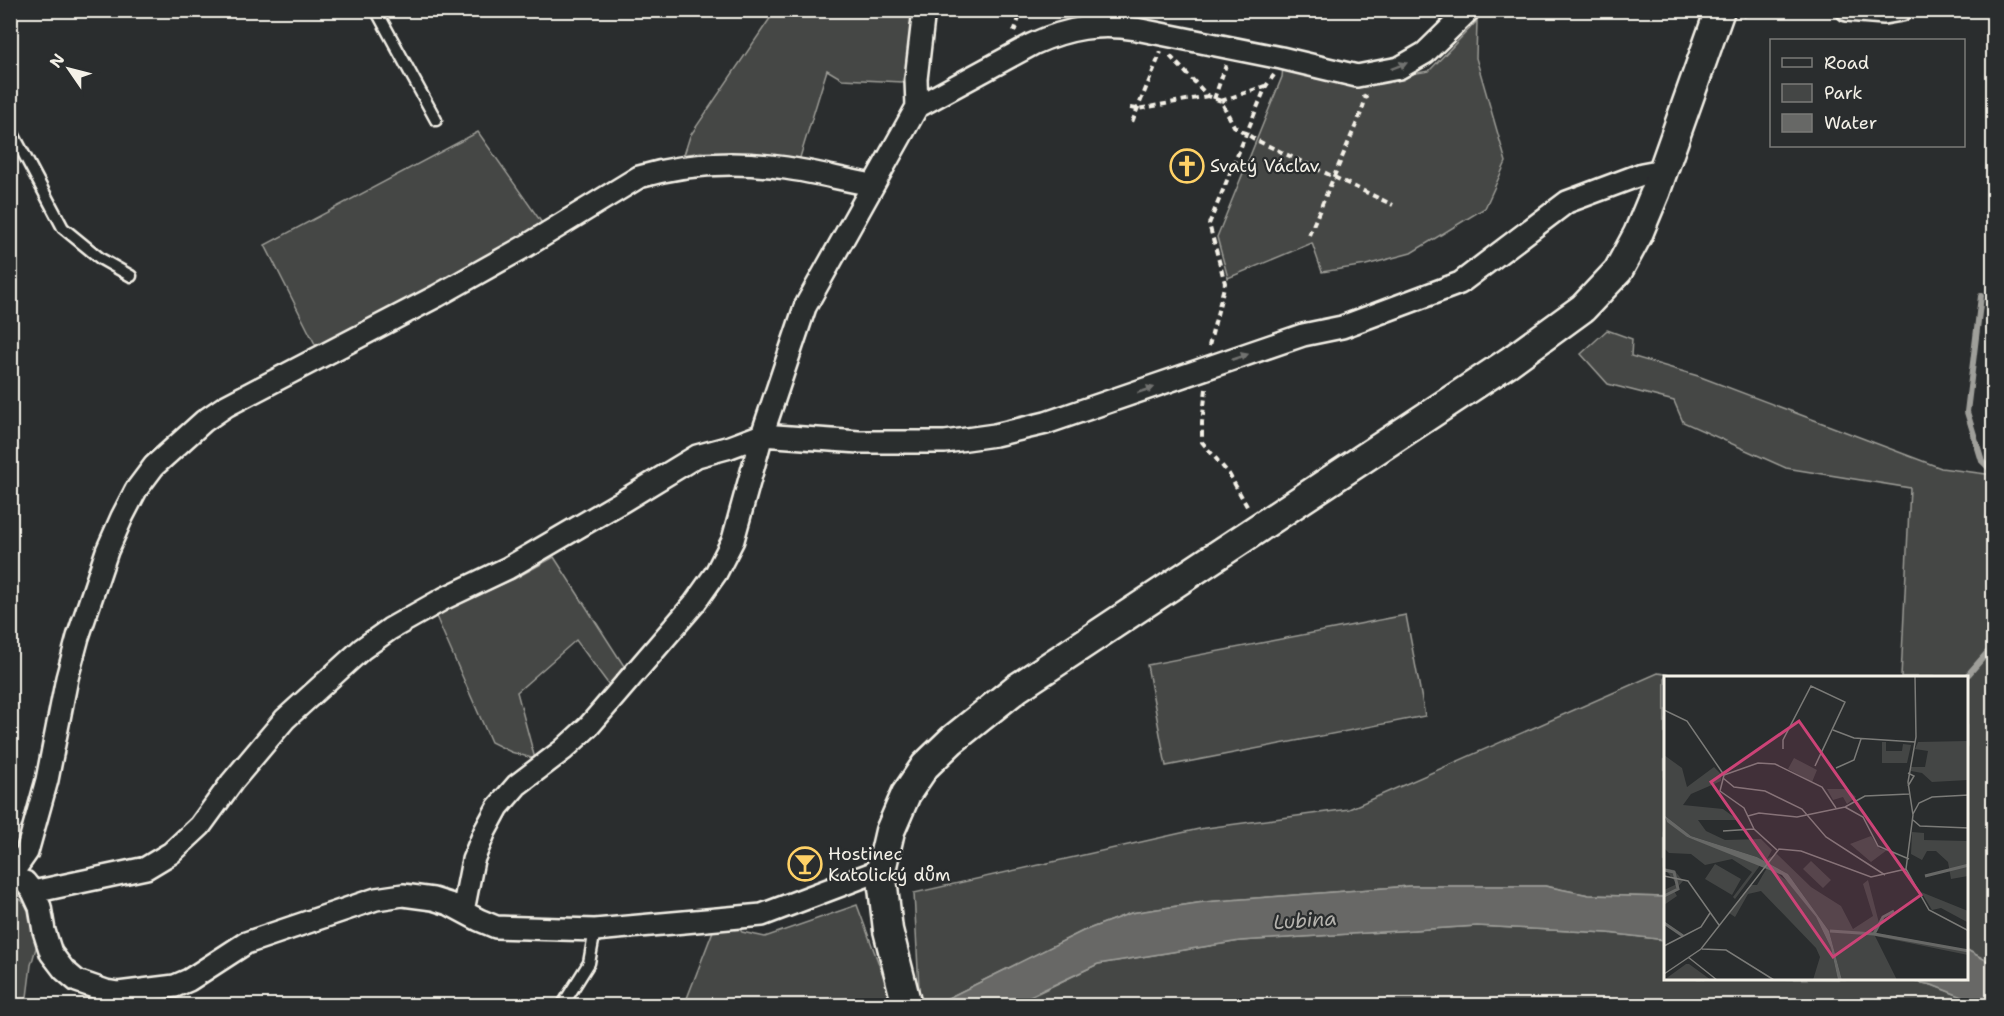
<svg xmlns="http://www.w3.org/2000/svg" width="2004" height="1016" font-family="'Shantell Sans',sans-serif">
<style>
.green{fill:#444645;stroke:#9c9c96;stroke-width:1.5}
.water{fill:#676866;stroke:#9f9f9a;stroke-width:1.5}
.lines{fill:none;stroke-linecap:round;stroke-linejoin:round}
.stream{stroke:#9f9f9a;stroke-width:6}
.lane-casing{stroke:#f4f1e8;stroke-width:15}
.street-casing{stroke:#f4f1e8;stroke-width:26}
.secondary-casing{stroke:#f4f1e8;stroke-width:33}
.path{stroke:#f4f1e8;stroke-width:4;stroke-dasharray:6 4.5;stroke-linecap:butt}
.lane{stroke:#2a2d2e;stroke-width:10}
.street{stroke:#2a2d2e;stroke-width:21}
.secondary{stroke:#2a2d2e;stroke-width:28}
.oneway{fill:#71726f}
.labels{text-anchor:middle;stroke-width:4.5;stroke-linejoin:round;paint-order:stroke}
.poi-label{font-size:18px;fill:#f4f1e8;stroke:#2a2d2e;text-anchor:start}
.water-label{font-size:20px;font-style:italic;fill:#b5b3ae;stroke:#2a2d2e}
.inset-river{fill:none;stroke:#676866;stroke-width:3}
.inset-road{fill:none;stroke:#7b7b78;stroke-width:1.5}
.view{fill:#cc4377;fill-opacity:0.15;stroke:#cc4377;stroke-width:3}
.inset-edge{fill:none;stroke:#f4f1e8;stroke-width:3}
</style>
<rect width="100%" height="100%" fill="#2a2d2e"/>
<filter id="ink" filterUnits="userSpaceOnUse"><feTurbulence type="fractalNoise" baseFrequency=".0167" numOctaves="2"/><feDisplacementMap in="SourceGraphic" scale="12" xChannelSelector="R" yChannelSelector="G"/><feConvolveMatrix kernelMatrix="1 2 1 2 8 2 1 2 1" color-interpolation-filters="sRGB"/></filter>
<g filter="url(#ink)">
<!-- green -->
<path class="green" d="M 775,11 L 914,11 L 921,25 L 902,82 L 842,79 L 827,70 L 798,164 L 701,152 L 684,155 L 690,136 Z
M 1477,21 L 1476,58 L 1506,162 L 1485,208 L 1411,253 L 1366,265 L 1322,272 L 1312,243 L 1228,278 L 1217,237 L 1282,77 L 1283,67 L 1354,83 L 1429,71 Z
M 478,132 L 544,226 L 318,350 L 265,245 Z
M 1607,330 L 1632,339 L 1631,356 L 1698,376 L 1941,468 L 1993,475 L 1993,964 L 1967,950 L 1966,677 L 1901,677 L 1910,488 L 1786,468 L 1683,422 L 1674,401 L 1608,384 L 1581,354 Z
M 554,557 L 624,666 L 609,685 L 576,640 L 517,692 L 535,759 L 511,752 L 491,742 L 435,614 L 514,579 Z
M 1406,615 L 1425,716 L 1166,766 L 1147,665 Z
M 1658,673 L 1684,677 L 1665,677 L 1665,897 L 1589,895 L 1545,886 L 1410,886 L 1204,902 L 1131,913 L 1083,931 L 934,1005 L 684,1006 L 713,931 L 737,926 L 742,932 L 765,937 L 857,905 L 893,1002 L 919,988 L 914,893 L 1199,829 L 1349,809 Z
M 10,895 L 21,900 L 36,915 L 41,931 L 31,965 L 26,1005 L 11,1005 Z
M 1477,926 L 1608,933 L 1665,940 L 1665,978 L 1904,979 L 1932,985 L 1983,1005 L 1011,1006 L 1098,964 L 1240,941 Z"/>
<!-- water -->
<path class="water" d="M 1410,886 L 1545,886 L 1589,895 L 1665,897 L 1665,940 L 1608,933 L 1477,926 L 1240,941 L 1098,964 L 1011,1005 L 934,1005 L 1083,931 L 1131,913 L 1204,902 Z
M 1967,950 L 1993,964 L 1993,1005 L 1983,1005 L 1932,985 L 1904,979 L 1966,978 Z"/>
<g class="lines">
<!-- stream -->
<path class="stream" d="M 1981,296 L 1967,412 L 1982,461 L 1994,473
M 1966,677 L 1994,645"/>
<defs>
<path id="lane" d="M 376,10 L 436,120
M 10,128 L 63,228 L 101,259 L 131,276
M 562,1006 L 589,963 L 595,930"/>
<path id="street" d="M 1847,10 L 1884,13 L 1901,10
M 917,107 L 1033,44 C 1068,28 1099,23 1136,29 L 1281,58 L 1357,76 L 1399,68 L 1425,53 L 1469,10
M 10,871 L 15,869 L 27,852 L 47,780 L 67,678 L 78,637 L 107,551 L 122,517 L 136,490 L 154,466 L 204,421 L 226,406 L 437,296 L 526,246 L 639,177 C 686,163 738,161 786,168 C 815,172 844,180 873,185
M 25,882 L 33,892 L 40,907 L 44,931 L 51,953 L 64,970 L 77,981 L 106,991 L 118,993 L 175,986 L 189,980 L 246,943 L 376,899 L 403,895 L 433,899 L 449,904 L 479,920 L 496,927 L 595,930 L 762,915 L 881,870
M 33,892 L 146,868 L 171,853 L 200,826 L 232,782 L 285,719 L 362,649 L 390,629 L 445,598 L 508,568 L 623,501 L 697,456 L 730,447 L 762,435 L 859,442 L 945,442 L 995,435 L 1046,423 L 1303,335 L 1342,327 L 1460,283 L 1567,202 L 1642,174 L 1663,170
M 463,911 L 473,860 L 485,831 L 498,807 L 517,785 L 563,750 L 589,726 L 694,604 L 716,573 L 733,540 L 762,435 L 805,307 L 917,107 L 916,79 L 924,10"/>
<path id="secondary" d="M 907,1006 L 888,930 L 881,870 L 890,831 L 906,794 L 925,766 L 952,740 L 1017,688 L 1509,362 L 1583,308 L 1618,271 L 1638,234 L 1655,193 L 1720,10"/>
</defs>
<!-- lane casing -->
<use href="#lane" class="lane-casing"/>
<!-- street casing -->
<use href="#street" class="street-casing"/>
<!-- secondary casing -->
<use href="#secondary" class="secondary-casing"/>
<!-- path -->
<path class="path" d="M 1743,16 L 1750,13 L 1772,14 L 1772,10
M 1014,32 L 1022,10
M 1170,56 L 1208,96 L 1221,101 L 1234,126 L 1256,140 L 1393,205
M 1214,99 L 1226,65
M 1221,101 L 1265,86
M 1130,108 L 1138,109 L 1208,96
M 1132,122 L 1161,52
M 1309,235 L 1361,113 L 1366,97 L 1361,94
M 1209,346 L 1225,283 L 1209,224 L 1266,86 L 1274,75
M 1206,389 L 1202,423 L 1202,442 L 1229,474 L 1248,508"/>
<!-- lane -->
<use href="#lane" class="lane"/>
<!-- street -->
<use href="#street" class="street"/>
<!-- secondary -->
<use href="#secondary" class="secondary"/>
</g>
<!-- one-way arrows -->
<defs><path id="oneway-solid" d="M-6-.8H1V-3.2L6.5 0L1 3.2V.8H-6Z" transform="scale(1.5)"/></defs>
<g class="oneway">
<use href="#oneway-solid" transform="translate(1399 66) rotate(-21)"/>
<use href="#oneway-solid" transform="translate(1240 357) rotate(-19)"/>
<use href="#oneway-solid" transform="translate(1146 390) rotate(-18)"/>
</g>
</g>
<!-- icons -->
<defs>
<symbol id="church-ring" viewBox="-11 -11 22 22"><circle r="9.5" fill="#2a2d2e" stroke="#ffd166" stroke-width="1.5"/><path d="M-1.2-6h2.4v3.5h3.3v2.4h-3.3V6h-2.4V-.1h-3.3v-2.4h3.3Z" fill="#ffd166"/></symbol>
<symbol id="bar-ring" viewBox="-11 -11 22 22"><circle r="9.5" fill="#2a2d2e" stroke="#ffd166" stroke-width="1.5"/><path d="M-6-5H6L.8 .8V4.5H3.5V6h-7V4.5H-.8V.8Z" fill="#ffd166"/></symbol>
</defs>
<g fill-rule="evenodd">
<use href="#church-ring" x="1168" y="147" width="38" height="38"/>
<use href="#bar-ring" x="786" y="845" width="38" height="38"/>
</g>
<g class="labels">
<!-- poi labels -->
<g class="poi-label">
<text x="1210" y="172">Svatý Václav</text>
<text x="828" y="860">Hostinec<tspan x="828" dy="21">Katolický dům</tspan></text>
</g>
<!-- water labels -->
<g class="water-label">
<text transform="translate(1305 920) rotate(-4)" y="7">Lubina</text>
</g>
</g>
<!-- overview -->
<g transform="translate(1664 676)">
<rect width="304" height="304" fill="#2a2d2e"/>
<path d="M 304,65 L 304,104 L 268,106 L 258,97 L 247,95 L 246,91 L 261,91 L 264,75 L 251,73 L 254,66 ZM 218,66 L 222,66 L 222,75 L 238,75 L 239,68 L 247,69 L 243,87 L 218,87 ZM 0,79 L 18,92 L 23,111 L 50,91 L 57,98 L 57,105 L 27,118 L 19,129 L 59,133 L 74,144 L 34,144 L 42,155 L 61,164 L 97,163 L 108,174 L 103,183 L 113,178 L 147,211 L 177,230 L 189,253 L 209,240 L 199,208 L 204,204 L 215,247 L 212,257 L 304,274 L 304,279 L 211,260 L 233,304 L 178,304 L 165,255 L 124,198 L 93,181 L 27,160 L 0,139 ZM 130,82 L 153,94 L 148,106 L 124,93 ZM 163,113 L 183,113 L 192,121 L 183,128 L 179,121 L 169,124 ZM 0,143 L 23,161 L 97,188 L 71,223 L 69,221 L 88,196 L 68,183 L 41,189 L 27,178 L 5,177 L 0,172 ZM 248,156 L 260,157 L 260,164 L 304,165 L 304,200 L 287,203 L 284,186 L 272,175 L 263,175 L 258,184 L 247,178 ZM 207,160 L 216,173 L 223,174 L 207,186 L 186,168 ZM 147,185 L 167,204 L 159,212 L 139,193 ZM 51,188 L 77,203 L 68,219 L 41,203 ZM 104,190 L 129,210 L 152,241 L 167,272 L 174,304 L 149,304 L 156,281 L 152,272 L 97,215 L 84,218 L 71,241 L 65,237 L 86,209 L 93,209 ZM 0,192 L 10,194 L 19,205 L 10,215 L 13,220 L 0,229 L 0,214 L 13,208 ZM 257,216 L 304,235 L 303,246 L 277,232 L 268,234 ZM 22,288 L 25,288 L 47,304 L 0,304 Z" fill="#444645"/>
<path d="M 0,139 L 27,160 L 93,181 L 124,198 L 165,255 L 178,304 L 174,304 L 167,272 L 152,241 L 118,199 L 23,161 L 3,146 Z" fill="#676866"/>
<path class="inset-river" d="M 0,194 L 10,196 L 14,213 L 0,220M 261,200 L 305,189M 0,247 L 19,260M 166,255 L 210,258 L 305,275M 210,258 L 219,241 L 230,235"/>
<path class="inset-road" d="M 251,0 L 252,61 L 244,106 L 249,139 L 242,193 L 265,234 L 305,255M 0,34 L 23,45 L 60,99M 169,54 L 190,62 L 251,66M 119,73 L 119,64 L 147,10 L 181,26 L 151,90M 172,92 L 190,84 L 197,63M 244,97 L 250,100 L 244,110M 60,99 L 94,87 L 111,88 L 158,111 L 172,132M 60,99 L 56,115 L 80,132 L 90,153 L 113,174M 59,102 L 70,111 L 101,115 L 138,133 L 162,161 L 221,199M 181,131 L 199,141 L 214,170 L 245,183M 249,138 L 255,127 L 268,121 L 305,119M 84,140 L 95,137 L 133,141 L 181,131 L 201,120 L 245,118M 249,144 L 256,150 L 305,152M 59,155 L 90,153M 0,200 L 24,205 L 55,249M 0,270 L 37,251 L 46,237M 38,273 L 62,274 L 110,304M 24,281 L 53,304M 0,298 L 37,273 L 115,173 L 137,175 L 207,201 L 242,193"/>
<path class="view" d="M 135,45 L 257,219 L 169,281 L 47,106 Z"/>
<rect width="304" height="304" class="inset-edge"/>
</g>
<!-- margin -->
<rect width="2004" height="1016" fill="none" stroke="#2a2d2e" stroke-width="36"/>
<rect x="18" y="18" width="1968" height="980" fill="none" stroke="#f4f1e8" stroke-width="2" filter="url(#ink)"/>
<!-- legend -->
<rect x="1770" y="39" width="195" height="108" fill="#2a2d2e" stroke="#7b7b78" stroke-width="1.5"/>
<rect x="1782" y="58" width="30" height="9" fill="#2a2d2e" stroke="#7b7b78" stroke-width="1.5"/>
<text x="1824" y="69" font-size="18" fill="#f4f1e8">Road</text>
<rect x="1782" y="84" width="30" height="18" fill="#444645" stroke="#7b7b78" stroke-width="1.5"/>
<text x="1824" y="99" font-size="18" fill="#f4f1e8">Park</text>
<rect x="1782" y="114" width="30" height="18" fill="#676866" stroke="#7b7b78" stroke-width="1.5"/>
<text x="1824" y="129" font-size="18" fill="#f4f1e8">Water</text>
<!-- north arrow -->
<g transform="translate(69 69) rotate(305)" stroke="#2a2d2e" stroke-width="4.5" paint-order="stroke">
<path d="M0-4.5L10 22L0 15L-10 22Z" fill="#f4f1e8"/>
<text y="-9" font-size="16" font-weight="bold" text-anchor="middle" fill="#f4f1e8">N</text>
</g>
</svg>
